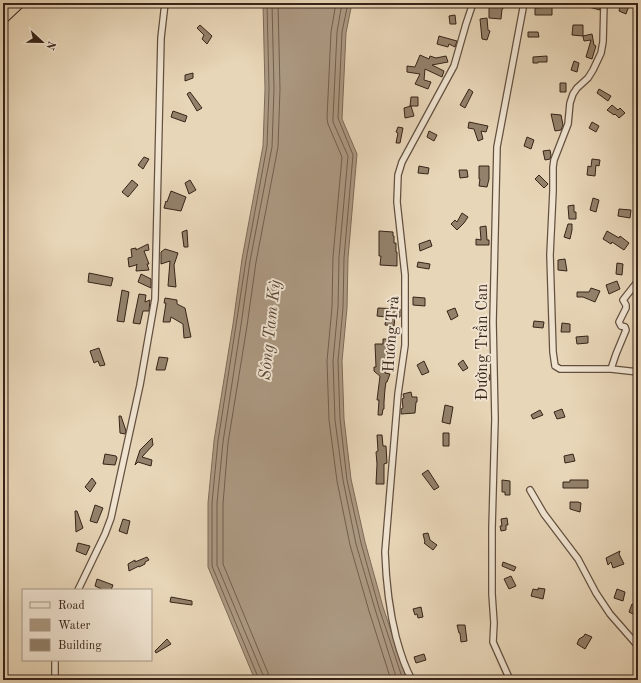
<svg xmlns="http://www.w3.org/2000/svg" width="641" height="683" font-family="'Old Standard TT',serif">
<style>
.water{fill:#ac9982;stroke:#7d6a58}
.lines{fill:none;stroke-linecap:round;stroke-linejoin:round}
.shore{stroke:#725e4d;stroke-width:1}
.building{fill:#93816b;stroke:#372418}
.minor-casing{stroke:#635040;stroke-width:8}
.trunk-casing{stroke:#372418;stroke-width:11}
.minor{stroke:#f0e4d1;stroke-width:5.5}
.trunk{stroke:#e8d6b8;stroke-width:9}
.labels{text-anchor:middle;stroke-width:4;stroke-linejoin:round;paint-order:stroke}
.street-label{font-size:16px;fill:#372418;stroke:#f0e4d1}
.water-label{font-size:17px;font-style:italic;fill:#5a4738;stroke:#f0e4d1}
</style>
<rect width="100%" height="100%" fill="#e8d6b8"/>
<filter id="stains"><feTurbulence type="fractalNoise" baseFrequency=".005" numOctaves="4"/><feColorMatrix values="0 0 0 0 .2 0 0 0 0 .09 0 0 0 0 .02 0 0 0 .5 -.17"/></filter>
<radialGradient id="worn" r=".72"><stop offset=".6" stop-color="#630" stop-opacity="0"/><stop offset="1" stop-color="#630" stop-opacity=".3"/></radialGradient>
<!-- water -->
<path class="water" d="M 263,3 L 352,3 L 346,33 L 342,119 L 357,154 L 348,258 L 347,308 L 342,361 L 344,419 L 351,479 L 365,542 L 383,607 L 407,680 L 255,680 L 208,567 L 208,503 L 214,441 L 233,324 L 242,259 L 263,146 L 265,89 Z"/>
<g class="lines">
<!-- shore -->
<path class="shore" d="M 336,3 L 331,32 L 327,118 L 328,124 L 342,157 L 333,257 L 332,307 L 327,361 L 329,420 L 337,481 L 350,545 L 369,611 L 391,680
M 342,3 L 337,32 L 333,118 L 333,122 L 348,156 L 339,257 L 338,307 L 333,361 L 335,420 L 343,480 L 356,544 L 375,609 L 397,680
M 348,3 L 342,32 L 338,118 L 353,155 L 344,258 L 343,308 L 338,361 L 340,419 L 347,480 L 361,543 L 379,608 L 403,680
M 258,680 L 258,677 L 212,566 L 212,503 L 218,441 L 236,325 L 246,260 L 267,146 L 269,89 L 267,3
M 263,680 L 263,675 L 217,565 L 217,503 L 223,442 L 241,325 L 250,261 L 272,147 L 274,89 L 272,3
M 269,680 L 268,673 L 223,564 L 223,504 L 228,443 L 247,326 L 256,262 L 278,147 L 280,89 L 278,3"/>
</g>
<!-- building -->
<path class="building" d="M 489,3 L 502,3 L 503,9 L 502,9 L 501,19 L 489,18 Z
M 581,3 L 600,3 L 600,10 L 581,5 Z
M 620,3 L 630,3 L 626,14 L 619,11 L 620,7 Z
M 552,7 L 552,15 L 535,15 L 535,8 Z
M 455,15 L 456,24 L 450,24 L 449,16 Z
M 487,18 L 488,30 L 490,31 L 487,40 L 482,39 L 480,19 Z
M 200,25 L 212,36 L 207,44 L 202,39 L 204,35 L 197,28 Z
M 573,25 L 583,25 L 583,36 L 572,35 Z
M 528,32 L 538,32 L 539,37 L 528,37 Z
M 592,34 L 594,45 L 596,46 L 592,59 L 586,57 L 591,40 L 584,41 L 583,36 Z
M 439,36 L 457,41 L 455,47 L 449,44 L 448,47 L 437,44 Z
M 420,55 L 429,59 L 430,56 L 436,58 L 446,56 L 448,62 L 432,65 L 444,71 L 442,77 L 425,69 L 424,80 L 431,82 L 428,89 L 415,84 L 420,74 L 407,72 L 407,66 L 415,67 Z
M 547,56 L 547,62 L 538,62 L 538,63 L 533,63 L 533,57 Z
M 574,61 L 579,63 L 577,72 L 571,70 Z
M 193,73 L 193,78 L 185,81 L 185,75 Z
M 560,83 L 566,83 L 566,92 L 560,92 Z
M 469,89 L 473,92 L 465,108 L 460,105 Z
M 599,89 L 611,96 L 608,101 L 597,93 Z
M 190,92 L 202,108 L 197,111 L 187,94 Z
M 411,97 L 418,97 L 418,106 L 410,106 Z
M 612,105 L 618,110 L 620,108 L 625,113 L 619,118 L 615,114 L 614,115 L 607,110 Z
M 411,106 L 414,116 L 405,118 L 404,108 Z
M 173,111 L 187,116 L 185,122 L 171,117 Z
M 551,114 L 561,115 L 563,125 L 561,130 L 555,131 Z
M 469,122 L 488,126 L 486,132 L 481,131 L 483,139 L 478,141 L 474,129 L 468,128 Z
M 592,122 L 599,126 L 596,132 L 589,128 Z
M 398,127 L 403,128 L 400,143 L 396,143 L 398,133 L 396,132 Z
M 429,131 L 437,135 L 434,141 L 427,137 Z
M 527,137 L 534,140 L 531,149 L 524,146 Z
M 550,150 L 551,155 L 550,159 L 545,160 L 543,151 Z
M 144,157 L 149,159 L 143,169 L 138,165 Z
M 592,159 L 600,160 L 599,166 L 596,165 L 595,176 L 587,175 L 588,166 L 591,167 Z
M 419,166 L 429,168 L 428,174 L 418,173 Z
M 479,166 L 489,166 L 489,179 L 487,187 L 479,186 L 480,179 L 479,179 Z
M 459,170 L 467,170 L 468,177 L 460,178 Z
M 539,175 L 548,184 L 544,188 L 535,179 Z
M 132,180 L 138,185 L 128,197 L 122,192 Z
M 190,180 L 196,190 L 189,194 L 185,183 Z
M 171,191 L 186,197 L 181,211 L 164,208 L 166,201 L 167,202 Z
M 593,198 L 599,200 L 596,212 L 590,210 Z
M 574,205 L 574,212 L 576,212 L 576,219 L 569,219 L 568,206 Z
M 619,209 L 631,210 L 630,218 L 618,216 Z
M 462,213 L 468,217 L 464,223 L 457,230 L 451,224 L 455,220 L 457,222 Z
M 568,224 L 572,224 L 572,230 L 570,239 L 564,237 Z
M 486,226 L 487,240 L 489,240 L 489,245 L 476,245 L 476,239 L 481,240 L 480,227 Z
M 187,230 L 188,247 L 184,247 L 182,232 Z
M 379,231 L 393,232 L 393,236 L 394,236 L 394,243 L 396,243 L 396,252 L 397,252 L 397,266 L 380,265 L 381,256 L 379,256 Z
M 607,231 L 619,238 L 620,236 L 629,243 L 624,250 L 612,242 L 611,244 L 603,239 Z
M 430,240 L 432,246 L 420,251 L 419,244 Z
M 148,244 L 149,250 L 144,251 L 149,264 L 147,264 L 149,270 L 136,271 L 137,264 L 136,265 L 129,267 L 128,258 L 132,257 L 131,249 L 136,248 L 136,250 Z
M 165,249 L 178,253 L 174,265 L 176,287 L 168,286 L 170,261 L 161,264 L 161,252 Z
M 565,259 L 567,271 L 558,270 L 558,260 Z
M 418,262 L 430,264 L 429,269 L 417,267 Z
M 617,263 L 623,264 L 622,275 L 616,274 Z
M 89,273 L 113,278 L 111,286 L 88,282 Z
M 141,274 L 151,279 L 151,288 L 138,282 Z
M 617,281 L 620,289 L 609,294 L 606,285 Z
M 591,288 L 600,291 L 595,302 L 583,297 L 577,297 L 577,292 L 589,292 Z
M 122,290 L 129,292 L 124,322 L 117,321 Z
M 139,294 L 146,295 L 145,302 L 150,300 L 149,311 L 143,311 L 140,324 L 133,323 Z
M 413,297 L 425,298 L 425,306 L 413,305 Z
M 165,298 L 177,300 L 177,304 L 185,308 L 191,337 L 184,338 L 183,324 L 171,317 L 170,322 L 163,322 L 166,303 L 164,303 Z
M 378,308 L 400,309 L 400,317 L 395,317 L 394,326 L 385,325 L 386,317 L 377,316 Z
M 455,308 L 458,316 L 451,320 L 447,311 Z
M 534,321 L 544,322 L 543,328 L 533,327 Z
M 562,323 L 570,324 L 570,332 L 561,332 Z
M 588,336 L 588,343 L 577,344 L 576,337 Z
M 383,339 L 395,339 L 395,345 L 394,357 L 388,357 L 388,365 L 385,373 L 390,374 L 387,382 L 386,382 L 385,389 L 384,402 L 384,409 L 383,409 L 382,415 L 378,415 L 379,400 L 377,400 L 380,376 L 375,372 L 374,371 L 374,367 L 376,367 L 375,344 L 383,344 Z
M 99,348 L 105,365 L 100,366 L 98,361 L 94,363 L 90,351 Z
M 159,357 L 168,358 L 165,370 L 156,370 Z
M 463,360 L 468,368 L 463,371 L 458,364 Z
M 424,361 L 429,372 L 422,375 L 417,365 Z
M 479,374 L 490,375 L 490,380 L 479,380 Z
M 411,392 L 412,397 L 417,397 L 417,402 L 416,402 L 415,413 L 401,414 L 401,409 L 403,408 L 402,399 L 404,398 L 403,394 Z
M 445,405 L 453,407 L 450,424 L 442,422 Z
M 562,409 L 565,417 L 557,419 L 554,412 Z
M 540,410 L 543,415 L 533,419 L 531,415 Z
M 119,416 L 121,416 L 126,431 L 125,434 L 120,433 Z
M 443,433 L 449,433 L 449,446 L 443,446 Z
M 377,435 L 382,435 L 383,446 L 386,446 L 387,463 L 384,464 L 384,484 L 376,484 L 377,464 L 376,452 L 378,451 Z
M 152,438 L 153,445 L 142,457 L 152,460 L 151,466 L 138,462 L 135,465 L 140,450 Z
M 105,454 L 116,456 L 117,458 L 115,465 L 103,464 Z
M 573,454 L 575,461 L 565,463 L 564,456 Z
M 428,470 L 439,487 L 434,490 L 422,474 Z
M 92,478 L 96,483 L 90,492 L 85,487 Z
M 502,480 L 510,481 L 510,495 L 505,495 L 505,492 L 502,492 Z
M 570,480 L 588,480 L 588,488 L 563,488 L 563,482 L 570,482 Z
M 570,502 L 578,502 L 581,503 L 580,512 L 570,509 Z
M 95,505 L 103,508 L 97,523 L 90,521 Z
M 75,511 L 77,511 L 83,528 L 76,532 Z
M 507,518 L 508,525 L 506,525 L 506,530 L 501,531 L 500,526 L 502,526 L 501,519 Z
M 123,519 L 130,521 L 127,534 L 119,531 Z
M 428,533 L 430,540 L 437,545 L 433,550 L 424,543 L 425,542 L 423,534 Z
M 78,543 L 90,546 L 86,555 L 76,551 Z
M 620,551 L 619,554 L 624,564 L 613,568 L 611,562 L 608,565 L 606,558 Z
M 147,557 L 149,560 L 145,562 L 145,564 L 139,567 L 139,566 L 129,571 L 128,564 L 135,560 L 135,562 Z
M 503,562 L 516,567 L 514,571 L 502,566 Z
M 511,576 L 516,586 L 509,589 L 504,579 Z
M 97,579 L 113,585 L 111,590 L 104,590 L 95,586 Z
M 538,588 L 545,589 L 543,599 L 531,596 L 533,589 L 538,590 Z
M 617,589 L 625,592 L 623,601 L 614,598 Z
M 171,597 L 192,601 L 192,605 L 170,602 Z
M 632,604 L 638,606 L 638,609 L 635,615 L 629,612 Z
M 421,607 L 423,617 L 418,618 L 417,614 L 415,615 L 413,609 Z
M 457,625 L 465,625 L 467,641 L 461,642 L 460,633 L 459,633 Z
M 585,634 L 592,637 L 585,649 L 577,644 L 579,639 L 584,636 Z
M 167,639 L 171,644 L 156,653 L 155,651 Z
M 424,654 L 426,660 L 416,663 L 414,657 Z"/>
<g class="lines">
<defs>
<path id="minor" d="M 604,3 L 603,42 L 601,53 L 593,70 L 588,78 L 577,88 L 573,94 L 570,103 L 568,124 L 554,160 L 553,167 L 553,191 L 550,255 L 553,352 L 555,366 L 560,369 L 611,369 L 638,372
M 611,369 L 616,354 L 626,330 L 625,327 L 621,326 L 619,322 L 626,308 L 626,305 L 623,300 L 638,281
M 530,490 L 544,514 L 578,559 L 596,593 L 610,614 L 638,646
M 78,590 L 105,534 L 111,518 L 140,385 L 155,299 L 161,38 L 165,3
M 55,680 L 55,660
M 412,680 C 404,666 400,652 396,637 C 389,609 386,581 385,552 L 398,394 L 405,345 L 405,275 L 397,202 L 398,175 L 402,162 L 454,66 L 466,24 L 473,3
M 510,680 L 493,642 L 494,623 L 492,594 L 492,528 L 495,419 L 493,322 L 497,147 L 524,3"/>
<path id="trunk" d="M 3,10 L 10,3
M 3,19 L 20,3"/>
</defs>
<!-- minor casing -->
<use href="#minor" class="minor-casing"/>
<!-- trunk casing -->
<use href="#trunk" class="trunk-casing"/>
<!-- minor -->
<use href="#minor" class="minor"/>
<!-- trunk -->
<use href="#trunk" class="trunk"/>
</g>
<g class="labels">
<!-- street labels -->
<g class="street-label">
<text transform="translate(390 334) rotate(-86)" y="6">Hương Trà</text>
<text transform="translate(481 342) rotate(-90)" y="6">Đường Trần Can</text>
</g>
<!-- water labels -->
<g class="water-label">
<text transform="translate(269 330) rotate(-84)" y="6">Sông Tam Kỳ</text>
</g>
</g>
<!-- margin -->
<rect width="641" height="683" fill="none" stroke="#e8d6b8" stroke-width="16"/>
<rect x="4" y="4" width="633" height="675" fill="none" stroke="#372418" stroke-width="2"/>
<rect x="8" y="8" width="625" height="667" fill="none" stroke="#372418"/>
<!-- legend -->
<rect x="22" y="589" width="130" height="72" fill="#f0e4d1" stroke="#a69787"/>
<rect x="30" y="602" width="20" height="6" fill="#f0e4d1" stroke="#a69787"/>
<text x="58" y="609" font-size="12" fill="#372418">Road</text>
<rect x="30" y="619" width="20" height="12" fill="#ac9982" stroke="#a69787"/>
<text x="58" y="629" font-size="12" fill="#372418">Water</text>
<rect x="30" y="639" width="20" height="12" fill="#93816b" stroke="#a69787"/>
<text x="58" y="649" font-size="12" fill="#372418">Building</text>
<!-- north arrow -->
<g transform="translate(42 42) rotate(112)" stroke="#f0e4d1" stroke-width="3" paint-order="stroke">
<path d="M0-3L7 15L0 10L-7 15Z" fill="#372418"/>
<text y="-6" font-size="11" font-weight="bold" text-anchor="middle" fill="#372418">N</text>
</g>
<rect width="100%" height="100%" filter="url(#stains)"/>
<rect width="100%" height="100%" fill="url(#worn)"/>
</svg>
